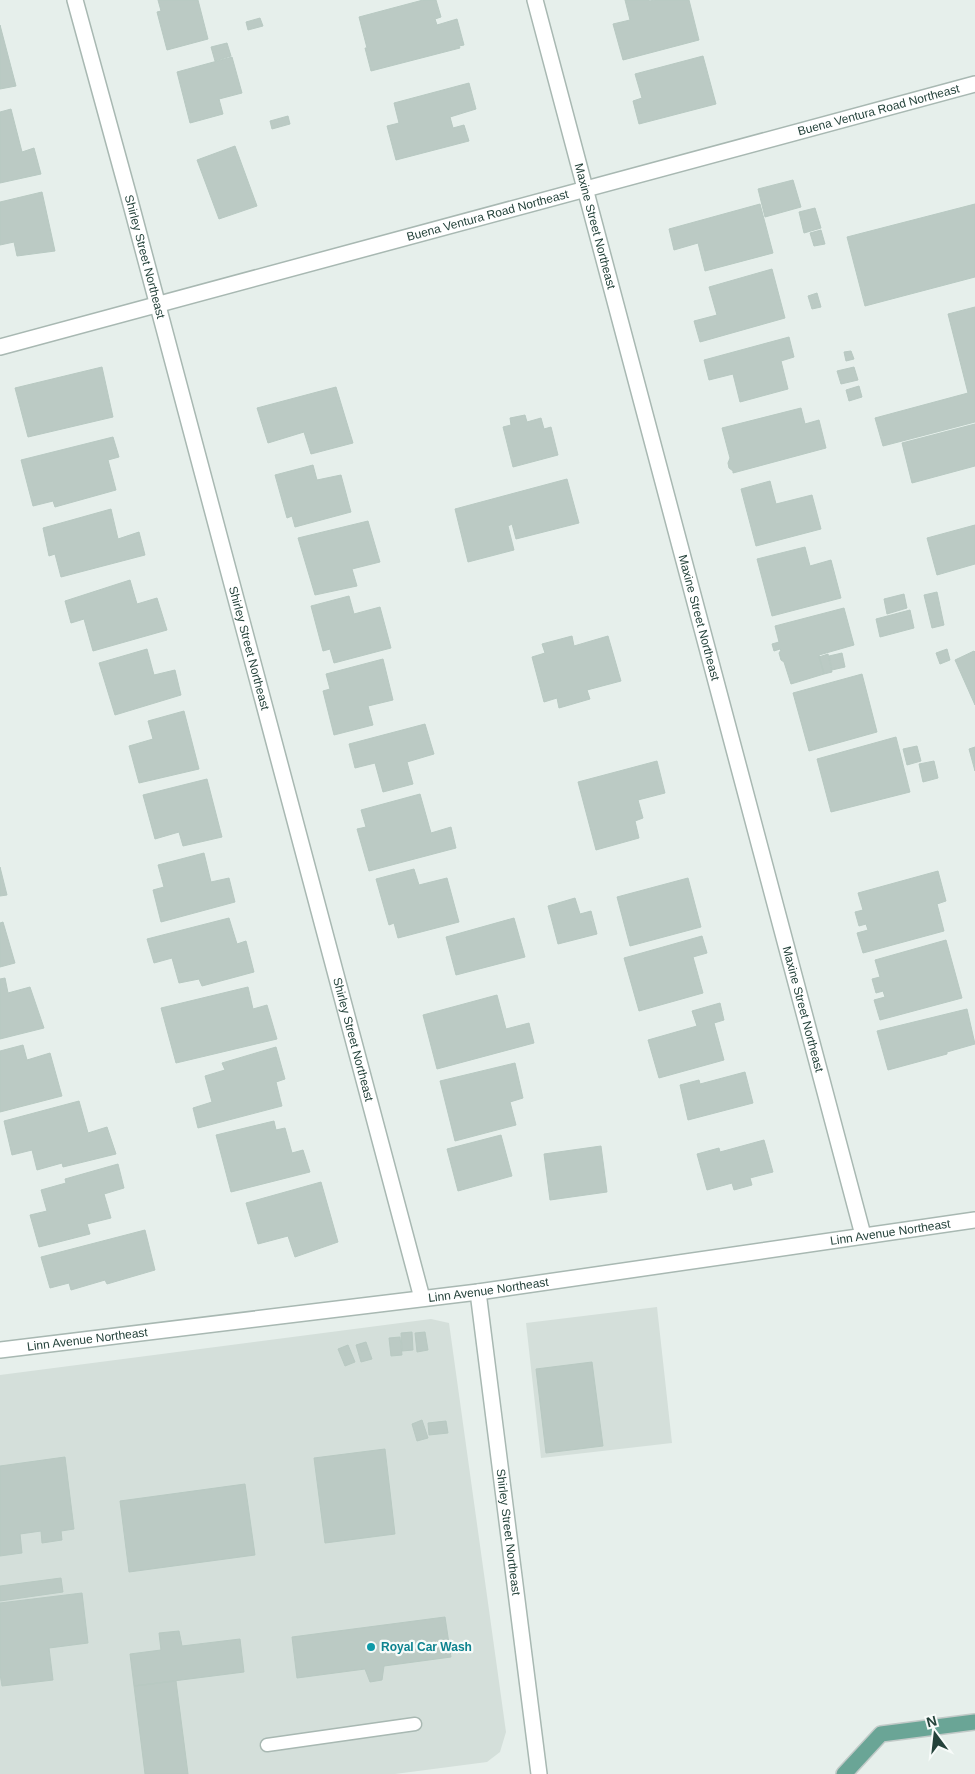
<svg xmlns="http://www.w3.org/2000/svg" width="975" height="1774" font-family="Arial,sans-serif">
<style>
.built{fill:#d4dfda}
.building{fill:#bbcac4;stroke:#b8c9c2}
.lines{fill:none;stroke-linecap:round;stroke-linejoin:round}
.service-casing{stroke:#a8b8b2;stroke-width:15}
.minor-casing{stroke:#a8b8b2;stroke-width:18}
.primary-casing{stroke:#c2cac8;stroke-width:18}
.service{stroke:#fff;stroke-width:12}
.minor{stroke:#fff;stroke-width:15}
.primary{stroke:#6aa596;stroke-width:15}
.culture-dot{fill:#0f9aa8;stroke:#f7fbf9;stroke-width:2}
.labels{text-anchor:middle;stroke-width:4.5;stroke-linejoin:round;paint-order:stroke}
.street-label{font-size:12px;fill:#24423a;stroke:#f7fbf9}
.culture-label{font-size:12px;font-weight:bold;fill:#0d838f;stroke:#f7fbf9;text-anchor:start}
</style>
<rect width="100%" height="100%" fill="#e6efeb"/>
<!-- built -->
<path class="built" d="M 657,1307 L 672,1443 L 541,1458 L 526,1323 Z
M 431,1319 L 449,1323 L 506,1732 L 500,1752 L 487,1762 L 395,1774 L 0,1774 L 0,1375 Z"/>
<!-- building -->
<path class="building" d="M 158,0 L 198,0 L 208,39 L 167,50 L 157,12 L 161,11 Z
M 423,0 L 436,0 L 441,17 L 435,19 L 437,25 L 457,19 L 464,45 L 459,46 L 460,48 L 371,71 L 365,48 L 367,48 L 359,17 Z
M 625,0 L 649,0 L 649,1 L 655,0 L 689,0 L 699,40 L 623,60 L 613,24 L 630,20 Z
M 260,18 L 263,26 L 248,30 L 246,22 Z
M 0,25 L 16,86 L 0,89 Z
M 227,43 L 231,56 L 215,61 L 211,47 Z
M 703,56 L 716,104 L 639,124 L 633,101 L 642,98 L 635,74 Z
M 232,57 L 242,93 L 219,99 L 223,114 L 190,123 L 177,72 Z
M 469,83 L 476,109 L 450,117 L 453,128 L 464,125 L 469,141 L 396,160 L 387,126 L 399,123 L 394,103 Z
M 11,109 L 22,152 L 34,148 L 41,174 L 0,183 L 0,112 Z
M 288,116 L 290,124 L 272,129 L 270,121 Z
M 235,146 L 257,206 L 219,219 L 197,160 Z
M 793,180 L 801,207 L 765,217 L 758,189 Z
M 42,192 L 55,251 L 17,256 L 14,242 L 0,245 L 0,202 Z
M 760,204 L 773,253 L 705,271 L 698,243 L 674,250 L 669,229 Z
M 975,204 L 975,277 L 865,306 L 847,237 Z
M 815,208 L 821,228 L 804,233 L 799,212 Z
M 821,230 L 825,244 L 814,246 L 810,233 Z
M 772,269 L 785,318 L 700,342 L 694,321 L 717,315 L 709,287 Z
M 817,293 L 821,307 L 812,309 L 808,296 Z
M 975,307 L 975,422 L 883,446 L 875,418 L 968,393 L 948,314 Z
M 789,337 L 794,357 L 781,361 L 788,389 L 740,402 L 733,374 L 709,380 L 704,360 Z
M 851,351 L 854,359 L 846,361 L 844,352 Z
M 102,367 L 113,417 L 28,437 L 15,388 Z
M 854,367 L 858,380 L 841,384 L 837,371 Z
M 859,386 L 862,397 L 849,401 L 846,390 Z
M 336,387 L 353,443 L 311,454 L 304,432 L 268,443 L 257,408 Z
M 801,408 L 805,424 L 819,420 L 826,448 L 733,473 L 733,471 L 729,468 L 728,463 L 730,458 L 722,428 Z
M 525,415 L 527,422 L 541,418 L 544,429 L 551,427 L 558,455 L 513,467 L 503,427 L 511,425 L 510,418 Z
M 975,424 L 975,466 L 912,483 L 902,443 Z
M 113,437 L 119,457 L 108,460 L 116,490 L 55,507 L 53,501 L 33,506 L 21,460 Z
M 313,465 L 317,480 L 341,475 L 351,512 L 295,527 L 292,516 L 287,518 L 275,475 Z
M 567,479 L 579,523 L 516,539 L 512,524 L 508,526 L 514,550 L 468,562 L 455,509 Z
M 770,481 L 776,504 L 812,495 L 821,529 L 756,546 L 741,489 Z
M 111,509 L 118,539 L 139,532 L 145,555 L 61,577 L 55,554 L 49,556 L 43,528 Z
M 368,521 L 380,562 L 352,569 L 357,586 L 315,595 L 298,538 Z
M 975,525 L 975,564 L 937,575 L 927,538 Z
M 805,547 L 810,566 L 831,560 L 841,598 L 772,616 L 757,559 Z
M 130,580 L 137,604 L 157,598 L 167,630 L 93,651 L 84,619 L 71,623 L 65,601 Z
M 937,592 L 944,625 L 932,628 L 924,595 Z
M 904,594 L 907,608 L 887,614 L 884,599 Z
M 349,596 L 354,614 L 380,607 L 391,648 L 334,663 L 330,649 L 323,651 L 311,606 Z
M 844,608 L 854,645 L 819,655 L 824,674 L 791,684 L 784,662 L 781,660 L 779,653 L 781,650 L 780,649 L 774,651 L 772,644 L 779,642 L 775,626 Z
M 910,610 L 914,628 L 880,637 L 876,619 Z
M 572,636 L 574,646 L 608,636 L 621,681 L 587,690 L 590,699 L 559,708 L 557,698 L 544,702 L 532,657 L 545,653 L 542,644 Z
M 147,649 L 154,675 L 175,670 L 181,695 L 115,715 L 99,663 Z
M 947,649 L 950,660 L 940,664 L 936,653 Z
M 974,651 L 975,652 L 975,705 L 955,660 Z
M 842,653 L 845,667 L 832,670 L 829,656 Z
M 828,654 L 832,672 L 824,674 L 819,657 Z
M 383,659 L 393,700 L 368,706 L 373,725 L 334,735 L 323,691 L 330,689 L 326,674 Z
M 862,674 L 877,732 L 809,751 L 793,693 Z
M 184,711 L 199,769 L 139,783 L 129,746 L 153,739 L 148,721 Z
M 425,724 L 434,754 L 407,762 L 413,784 L 383,792 L 375,763 L 355,768 L 349,744 Z
M 896,737 L 910,792 L 831,812 L 817,759 Z
M 917,746 L 921,761 L 907,765 L 903,749 Z
M 975,747 L 975,771 L 969,749 Z
M 657,761 L 665,793 L 638,800 L 643,818 L 635,821 L 639,838 L 596,850 L 578,782 Z
M 934,761 L 938,778 L 923,782 L 919,764 Z
M 207,779 L 222,837 L 183,846 L 179,832 L 155,839 L 143,795 Z
M 420,794 L 431,833 L 451,827 L 456,848 L 369,871 L 357,829 L 366,827 L 361,810 Z
M 204,853 L 211,882 L 229,878 L 235,902 L 161,922 L 153,890 L 164,887 L 158,865 Z
M 0,867 L 7,895 L 0,896 Z
M 414,869 L 419,885 L 447,878 L 459,922 L 398,938 L 394,923 L 389,925 L 376,879 Z
M 938,871 L 946,901 L 937,904 L 944,931 L 863,953 L 857,933 L 868,930 L 866,924 L 859,926 L 855,912 L 863,910 L 858,893 Z
M 688,878 L 701,927 L 630,946 L 617,897 Z
M 575,898 L 580,914 L 591,911 L 597,934 L 558,944 L 548,906 Z
M 229,918 L 237,944 L 246,941 L 254,972 L 202,986 L 199,979 L 179,983 L 172,958 L 154,963 L 147,939 Z
M 514,918 L 525,957 L 456,975 L 446,937 Z
M 3,922 L 15,963 L 0,967 L 0,923 Z
M 702,936 L 707,953 L 693,957 L 703,993 L 639,1011 L 624,958 Z
M 946,940 L 962,998 L 880,1020 L 874,1000 L 885,997 L 883,991 L 876,993 L 872,979 L 880,977 L 875,960 Z
M 5,978 L 8,993 L 30,987 L 44,1028 L 0,1039 L 0,979 Z
M 248,987 L 253,1009 L 267,1005 L 277,1039 L 176,1063 L 161,1008 Z
M 497,995 L 506,1029 L 529,1023 L 534,1043 L 437,1069 L 423,1015 Z
M 720,1003 L 724,1020 L 714,1023 L 724,1060 L 659,1078 L 648,1040 L 697,1026 L 692,1011 Z
M 967,1009 L 975,1044 L 947,1052 L 947,1054 L 888,1070 L 877,1031 Z
M 23,1045 L 27,1060 L 50,1053 L 62,1096 L 0,1112 L 0,1051 Z
M 276,1047 L 285,1079 L 276,1082 L 282,1106 L 198,1128 L 193,1108 L 212,1102 L 205,1076 L 225,1070 L 222,1063 Z
M 515,1063 L 523,1098 L 510,1102 L 516,1125 L 455,1141 L 440,1081 Z
M 745,1072 L 753,1103 L 688,1120 L 680,1085 L 699,1080 L 700,1084 Z
M 79,1101 L 88,1133 L 107,1127 L 116,1154 L 63,1167 L 62,1163 L 37,1170 L 32,1150 L 12,1155 L 4,1121 Z
M 274,1121 L 276,1130 L 285,1128 L 292,1153 L 303,1150 L 310,1172 L 231,1192 L 216,1135 Z
M 501,1135 L 512,1176 L 458,1191 L 447,1149 Z
M 764,1140 L 773,1172 L 750,1178 L 752,1185 L 734,1190 L 732,1183 L 707,1190 L 697,1154 L 719,1148 L 720,1152 Z
M 601,1146 L 607,1192 L 550,1200 L 544,1154 Z
M 118,1164 L 124,1188 L 104,1194 L 111,1218 L 87,1224 L 90,1234 L 39,1247 L 30,1215 L 47,1211 L 41,1190 L 66,1183 L 65,1179 Z
M 321,1182 L 338,1242 L 295,1257 L 288,1236 L 258,1244 L 246,1203 Z
M 145,1230 L 155,1270 L 107,1284 L 105,1280 L 71,1290 L 69,1283 L 50,1288 L 41,1257 Z
M 412,1332 L 413,1350 L 402,1351 L 401,1333 Z
M 425,1332 L 428,1350 L 417,1352 L 415,1333 Z
M 400,1337 L 402,1355 L 391,1356 L 389,1338 Z
M 366,1342 L 372,1359 L 361,1362 L 356,1345 Z
M 348,1345 L 355,1362 L 345,1366 L 338,1349 Z
M 592,1362 L 603,1446 L 546,1453 L 536,1369 Z
M 422,1420 L 428,1438 L 417,1441 L 412,1424 Z
M 446,1421 L 448,1433 L 429,1435 L 428,1423 Z
M 385,1449 L 395,1534 L 325,1543 L 314,1458 Z
M 65,1457 L 74,1529 L 61,1531 L 62,1540 L 42,1543 L 41,1531 L 20,1534 L 22,1553 L 0,1556 L 0,1466 Z
M 245,1484 L 255,1555 L 129,1572 L 120,1501 Z
M 61,1578 L 63,1592 L 0,1601 L 0,1586 Z
M 82,1593 L 88,1643 L 49,1648 L 53,1680 L 2,1686 L 0,1674 L 0,1603 Z
M 445,1617 L 451,1657 L 384,1666 L 382,1680 L 370,1682 L 365,1669 L 297,1678 L 292,1637 Z
M 179,1631 L 182,1646 L 240,1639 L 244,1672 L 134,1686 L 130,1654 L 161,1650 L 159,1633 Z
M 176,1681 L 188,1774 L 145,1774 L 134,1686 Z"/>
<g class="lines">
<defs>
<path id="service" d="M 267,1745 L 415,1724"/>
<g id="minor">
<path id="s1" d="M 75,0 L 129,197 L 422,1298"/>
<path id="s2" d="M 535,0 L 863,1235"/>
<path id="s3" d="M 0,347 L 975,84"/>
<path id="s4" d="M 478,1292 L 539,1774"/>
<path id="s5" d="M 0,1350 L 478,1292 L 975,1220"/>
</g>
<path id="primary" d="M 844,1774 L 881,1734 L 975,1722"/>
</defs>
<!-- service casing -->
<use href="#service" class="service-casing"/>
<!-- minor casing -->
<use href="#minor" class="minor-casing"/>
<!-- primary casing -->
<use href="#primary" class="primary-casing"/>
<!-- service -->
<use href="#service" class="service"/>
<!-- minor -->
<use href="#minor" class="minor"/>
<!-- primary -->
<use href="#primary" class="primary"/>
</g>
<!-- markers -->
<circle class="culture-dot" cx="371" cy="1647" r="5"/>
<g class="labels">
<!-- street labels -->
<g class="street-label">
<text dy="4" stroke="none"><textPath href="#s3" startOffset="910">Buena Ventura Road Northeast</textPath></text>
<text dy="4" stroke="none"><textPath href="#s3" startOffset="505">Buena Ventura Road Northeast</textPath></text>
<text dy="4" stroke="none"><textPath href="#s2" startOffset="234">Maxine Street Northeast</textPath></text>
<text dy="4" stroke="none"><textPath href="#s1" startOffset="266">Shirley Street Northeast</textPath></text>
<text dy="4" stroke="none"><textPath href="#s2" startOffset="639">Maxine Street Northeast</textPath></text>
<text dy="4" stroke="none"><textPath href="#s1" startOffset="671">Shirley Street Northeast</textPath></text>
<text dy="4" stroke="none"><textPath href="#s2" startOffset="1044">Maxine Street Northeast</textPath></text>
<text dy="4" stroke="none"><textPath href="#s1" startOffset="1076">Shirley Street Northeast</textPath></text>
<text dy="4" stroke="none"><textPath href="#s5" startOffset="898">Linn Avenue Northeast</textPath></text>
<text dy="4" stroke="none"><textPath href="#s5" startOffset="492">Linn Avenue Northeast</textPath></text>
<text dy="4" stroke="none"><textPath href="#s5" startOffset="88">Linn Avenue Northeast</textPath></text>
<text dy="4" stroke="none"><textPath href="#s4" startOffset="242">Shirley Street Northeast</textPath></text>
</g>
<!-- culture labels -->
<g class="culture-label">
<text x="381" y="1651">Royal Car Wash</text>
</g>
</g>
<!-- north arrow -->
<g transform="translate(935 1734) rotate(345)" stroke="#f7fbf9" stroke-width="4" paint-order="stroke">
<path d="M0-4L9 19L0 12L-9 19Z" fill="#24423a"/>
<text y="-8" font-size="14" font-weight="bold" text-anchor="middle" fill="#24423a">N</text>
</g>
</svg>
